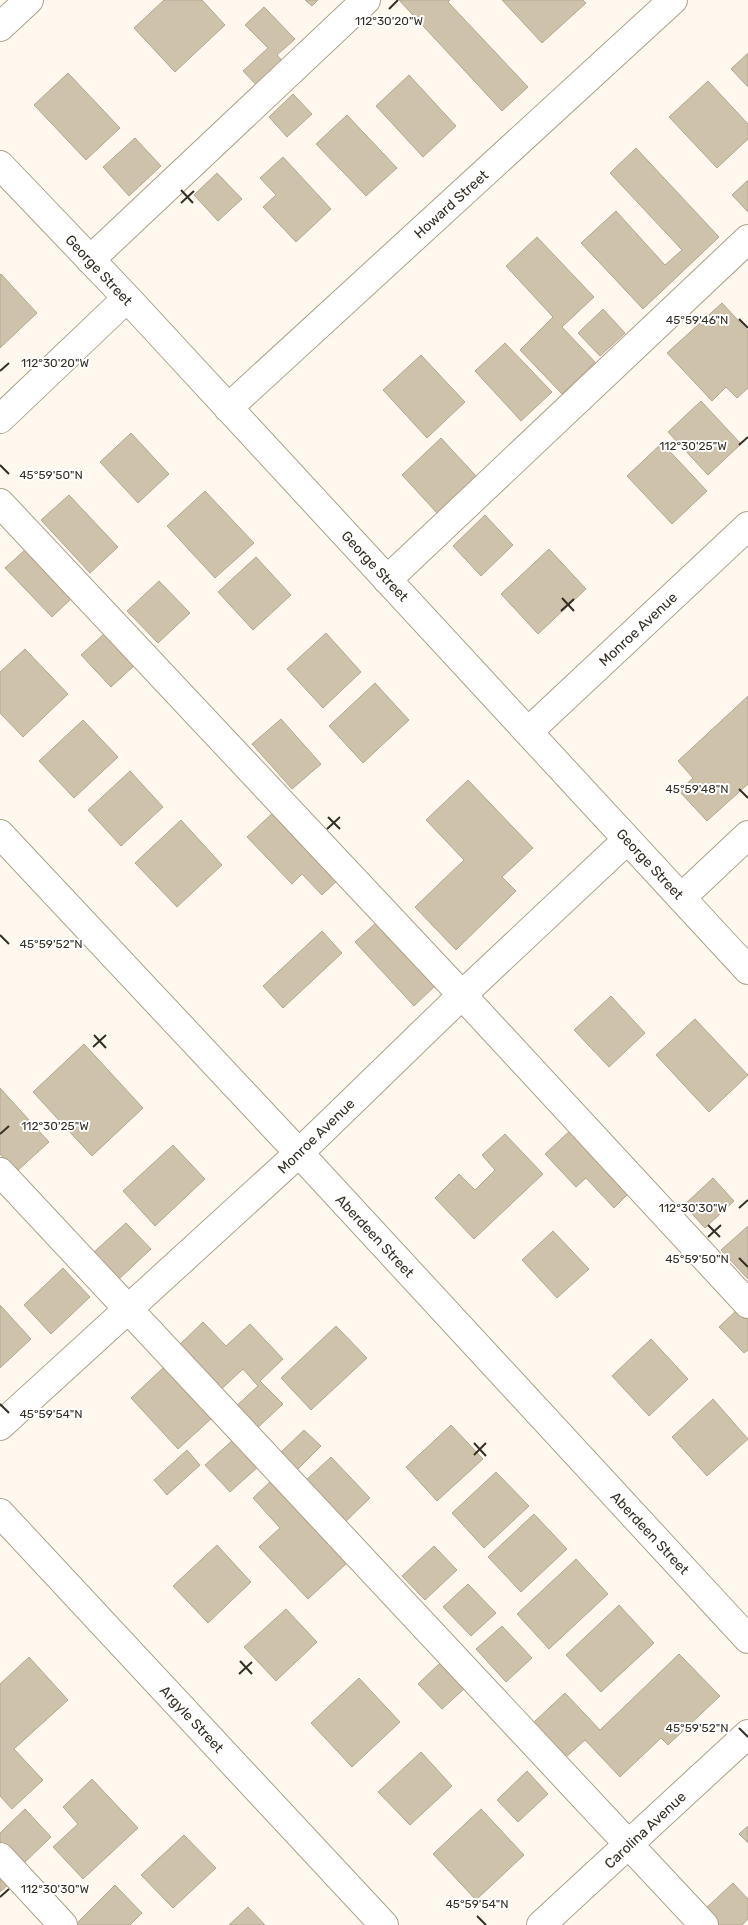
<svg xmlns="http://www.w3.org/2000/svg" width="748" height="1925" font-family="Rubik,sans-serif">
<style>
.building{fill:#cfc2aa;stroke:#b3a790}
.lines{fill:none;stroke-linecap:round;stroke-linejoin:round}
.minor-casing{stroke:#ada189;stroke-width:30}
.minor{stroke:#fff;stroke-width:28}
.ticks{fill:none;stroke:#342f25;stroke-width:2}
.labels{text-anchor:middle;stroke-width:4;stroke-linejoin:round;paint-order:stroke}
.street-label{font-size:14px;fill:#342f25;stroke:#fff}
.ticks-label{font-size:12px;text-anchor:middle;fill:#342f25;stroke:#fff;stroke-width:4;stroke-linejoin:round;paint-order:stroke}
</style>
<rect width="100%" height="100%" fill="#fef8ef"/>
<!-- building -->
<path class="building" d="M 164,0 L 202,0 L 225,25 L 175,72 L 134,28 Z
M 305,0 L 318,0 L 312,6 Z
M 399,0 L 450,0 L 448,2 L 528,87 L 502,111 Z
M 502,0 L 583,0 L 586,3 L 542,43 Z
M 264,7 L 295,39 L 277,55 L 288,67 L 262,91 L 243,71 L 268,48 L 245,25 Z
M 748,53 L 748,87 L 731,69 Z
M 68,73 L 120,128 L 86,160 L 34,105 Z
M 409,75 L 456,126 L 423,157 L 376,106 Z
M 708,81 L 748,124 L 748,139 L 717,168 L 669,117 Z
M 293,94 L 312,114 L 287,137 L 269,117 Z
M 347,115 L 397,168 L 366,196 L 316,144 Z
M 135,138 L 161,166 L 129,196 L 103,167 Z
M 636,148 L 719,237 L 643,309 L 581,243 L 616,211 L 665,265 L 682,250 L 610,173 Z
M 283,157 L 331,209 L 296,242 L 263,207 L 276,195 L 260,178 Z
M 217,173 L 242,199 L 218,221 L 194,195 Z
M 748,180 L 748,212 L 732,195 Z
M 537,237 L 594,297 L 562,327 L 595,362 L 562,394 L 520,350 L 553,317 L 506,266 Z
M 1,274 L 37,313 L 0,348 L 0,275 Z
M 722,303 L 748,331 L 748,388 L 737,398 L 726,387 L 712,401 L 667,353 Z
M 603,309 L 625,333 L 600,356 L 578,333 Z
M 505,343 L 552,392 L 521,421 L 475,371 Z
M 421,355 L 465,402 L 427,438 L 383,390 Z
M 701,401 L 741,444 L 708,475 L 668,432 Z
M 131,433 L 169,474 L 138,503 L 100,462 Z
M 441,438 L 476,476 L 437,513 L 402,475 Z
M 662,443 L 707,491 L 672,524 L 627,476 Z
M 205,491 L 254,543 L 215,578 L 167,526 Z
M 69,495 L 118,547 L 90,573 L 41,520 Z
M 485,515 L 513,545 L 481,576 L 453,546 Z
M 26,549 L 72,598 L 52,617 L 5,568 Z
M 549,549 L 586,589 L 538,634 L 501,594 Z
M 256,557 L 291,595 L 253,630 L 218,592 Z
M 159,581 L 190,613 L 158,643 L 127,611 Z
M 106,632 L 136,664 L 111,687 L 81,655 Z
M 326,633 L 361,672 L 323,708 L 287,669 Z
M 25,649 L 68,694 L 23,737 L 0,713 L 0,672 Z
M 375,683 L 409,720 L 363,763 L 329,726 Z
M 748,696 L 748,784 L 707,821 L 679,791 L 693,778 L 678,761 Z
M 281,719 L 321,764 L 292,789 L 252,744 Z
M 83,720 L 118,757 L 74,798 L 39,761 Z
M 130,771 L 163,807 L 121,846 L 88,810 Z
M 468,780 L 533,848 L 502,877 L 516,891 L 456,950 L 415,907 L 464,860 L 426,820 Z
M 277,809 L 341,877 L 322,895 L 302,874 L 292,884 L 247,837 Z
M 181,820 L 222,865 L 177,907 L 135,863 Z
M 379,920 L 438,983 L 414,1006 L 355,942 Z
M 322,931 L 342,953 L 283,1008 L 263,986 Z
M 611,996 L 645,1033 L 609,1067 L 574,1030 Z
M 695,1019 L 748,1075 L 709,1112 L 656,1055 Z
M 84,1044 L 143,1108 L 92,1156 L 33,1092 Z
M 0,1088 L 49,1142 L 16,1172 L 0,1154 Z
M 574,1127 L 632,1190 L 614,1208 L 586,1178 L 576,1187 L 545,1154 Z
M 505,1134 L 543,1174 L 474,1239 L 435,1198 L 459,1174 L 475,1190 L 495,1170 L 482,1155 Z
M 173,1145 L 205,1179 L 155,1226 L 123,1191 Z
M 713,1178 L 734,1201 L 705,1228 L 684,1205 Z
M 126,1223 L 151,1249 L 119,1279 L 94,1252 Z
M 748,1226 L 748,1279 L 721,1250 Z
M 553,1231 L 589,1269 L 557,1298 L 522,1260 Z
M 63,1268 L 90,1297 L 51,1334 L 24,1305 Z
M 0,1305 L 31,1339 L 0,1368 Z
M 739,1308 L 748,1317 L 748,1350 L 744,1353 L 719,1327 Z
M 203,1322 L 226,1346 L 250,1324 L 283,1359 L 260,1381 L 283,1404 L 254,1431 L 233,1409 L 258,1386 L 243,1369 L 216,1394 L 174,1350 Z
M 336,1326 L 367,1358 L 311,1410 L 281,1378 Z
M 651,1339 L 688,1379 L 649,1416 L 612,1376 Z
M 164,1367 L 212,1418 L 178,1449 L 131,1398 Z
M 713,1399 L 748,1439 L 707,1476 L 672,1437 Z
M 451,1425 L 483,1459 L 437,1501 L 406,1467 Z
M 304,1430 L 321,1446 L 295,1472 L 278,1455 Z
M 234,1439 L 259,1466 L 230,1492 L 205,1465 Z
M 187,1450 L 200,1465 L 167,1495 L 154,1480 Z
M 331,1457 L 370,1498 L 344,1523 L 305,1481 Z
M 496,1472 L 529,1506 L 484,1548 L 452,1513 Z
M 271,1481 L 347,1563 L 308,1599 L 259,1547 L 280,1528 L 253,1498 Z
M 534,1514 L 567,1549 L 521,1592 L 488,1557 Z
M 217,1545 L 251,1582 L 208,1623 L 173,1586 Z
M 434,1546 L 457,1570 L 425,1600 L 402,1576 Z
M 576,1559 L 608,1594 L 549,1649 L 517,1614 Z
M 468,1584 L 496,1613 L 471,1636 L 443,1607 Z
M 619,1605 L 654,1643 L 601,1692 L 566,1655 Z
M 286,1609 L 317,1642 L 276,1681 L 244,1647 Z
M 502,1626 L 532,1658 L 506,1682 L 476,1649 Z
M 679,1654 L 720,1696 L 668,1745 L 661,1738 L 620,1777 L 585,1740 L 566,1757 L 533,1723 L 565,1693 L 600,1730 Z
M 29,1657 L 68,1700 L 14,1749 L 43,1780 L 12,1809 L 0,1796 L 0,1684 Z
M 440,1663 L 464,1689 L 442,1709 L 418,1684 Z
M 359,1678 L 400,1722 L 352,1767 L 311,1723 Z
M 421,1752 L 452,1786 L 410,1825 L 378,1792 Z
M 527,1771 L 548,1794 L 518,1822 L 497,1800 Z
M 92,1779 L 138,1828 L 83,1879 L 53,1847 L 78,1824 L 63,1807 Z
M 25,1809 L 51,1837 L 22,1865 L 0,1841 L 0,1833 Z
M 481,1809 L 524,1855 L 476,1900 L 433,1854 Z
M 748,1826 L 748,1843 L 739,1834 Z
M 184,1835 L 216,1868 L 173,1908 L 141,1875 Z
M 0,1875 L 9,1884 L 0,1892 Z
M 733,1883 L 748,1899 L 748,1919 L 742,1925 L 718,1925 L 704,1910 Z
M 115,1885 L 142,1913 L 130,1925 L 77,1925 L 76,1924 Z
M 248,1907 L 265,1925 L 229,1925 Z"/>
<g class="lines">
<defs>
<path id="minor" d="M 0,27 L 29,0
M 0,165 L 127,298 L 748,970
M 90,260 L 366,0
M 228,408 L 673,0
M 0,419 L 127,298
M 0,503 L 462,995 L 748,1304
M 387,580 L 748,239
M 529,731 L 748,526
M 0,834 L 299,1153 L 748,1639
M 681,898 L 748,835
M 0,1172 L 704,1925
M 0,1426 L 299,1153 L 462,995 L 627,840
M 0,1513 L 384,1925
M 0,1857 L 63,1925
M 541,1925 L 748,1734"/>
</defs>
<!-- minor casing -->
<use href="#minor" class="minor-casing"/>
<!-- minor -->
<use href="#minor" class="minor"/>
</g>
<!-- ticks -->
<path class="ticks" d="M 389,9 L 398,0M 181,190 L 193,203M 181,203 L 194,191M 739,319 L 748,328M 0,371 L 9,363M 739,445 L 748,437M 0,465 L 9,474M 562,598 L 574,611M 561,611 L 574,599M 739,789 L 748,798M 328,817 L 340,829M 327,829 L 340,817M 0,935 L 9,944M 94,1035 L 106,1048M 93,1047 L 106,1035M 0,1134 L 9,1126M 739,1208 L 748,1200M 708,1225 L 720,1237M 708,1237 L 721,1225M 739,1258 L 748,1267M 0,1404 L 9,1413M 474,1443 L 486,1456M 474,1455 L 486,1443M 240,1661 L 252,1674M 239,1674 L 252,1662M 739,1728 L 748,1737M 0,1897 L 9,1889M 477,1916 L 486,1925"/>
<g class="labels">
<!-- street labels -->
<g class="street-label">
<text transform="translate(451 204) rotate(-42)" y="5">Howard Street</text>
<text transform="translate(99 270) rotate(47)" y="5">George Street</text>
<text transform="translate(375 566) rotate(47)" y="5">George Street</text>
<text transform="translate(638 629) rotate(-43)" y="5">Monroe Avenue</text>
<text transform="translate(650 864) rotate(47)" y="5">George Street</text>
<text transform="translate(316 1136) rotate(-44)" y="5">Monroe Avenue</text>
<text transform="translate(375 1236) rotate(47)" y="5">Aberdeen Street</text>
<text transform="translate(650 1533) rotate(47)" y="5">Aberdeen Street</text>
<text transform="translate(192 1719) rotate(47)" y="5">Argyle Street</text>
<text transform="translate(645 1830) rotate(-43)" y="5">Carolina Avenue</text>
</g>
</g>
<g class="ticks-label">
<text x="389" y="25">112°30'20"W</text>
<text x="697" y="324">45°59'46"N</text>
<text x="55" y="367">112°30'20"W</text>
<text x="693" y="450">112°30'25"W</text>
<text x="51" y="479">45°59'50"N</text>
<text x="697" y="793">45°59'48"N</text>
<text x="51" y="948">45°59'52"N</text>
<text x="55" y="1130">112°30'25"W</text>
<text x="693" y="1212">112°30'30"W</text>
<text x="697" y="1263">45°59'50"N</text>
<text x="51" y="1418">45°59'54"N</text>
<text x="697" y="1732">45°59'52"N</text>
<text x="55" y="1893">112°30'30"W</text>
<text x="477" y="1908">45°59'54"N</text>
</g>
</svg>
